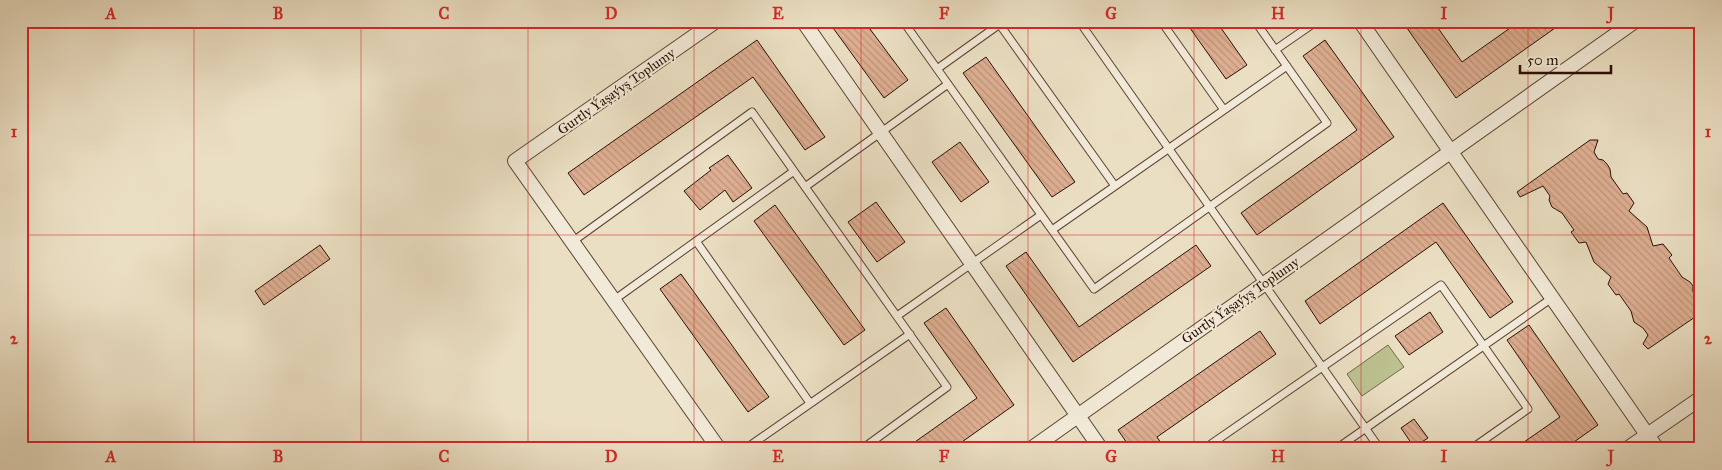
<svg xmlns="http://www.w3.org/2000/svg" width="1722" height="470" font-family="'IM FELL Great Primer',serif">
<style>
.pitch{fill:#bcc190;stroke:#74684a}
.building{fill:url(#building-back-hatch);stroke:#2b0f03}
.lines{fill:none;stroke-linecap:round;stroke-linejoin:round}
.service-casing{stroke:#5b4333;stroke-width:9}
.minor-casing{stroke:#5b4333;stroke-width:16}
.service{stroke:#f2ead8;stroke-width:7}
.minor{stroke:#f2ead8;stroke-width:14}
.grid{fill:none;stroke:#d62828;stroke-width:1;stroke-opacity:0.55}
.labels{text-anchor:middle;stroke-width:4;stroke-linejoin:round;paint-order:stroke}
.street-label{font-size:14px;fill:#2b0f03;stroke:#f2ead8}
.neatline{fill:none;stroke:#d62828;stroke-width:2}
.grid-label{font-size:16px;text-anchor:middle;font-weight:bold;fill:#d62828}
</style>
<defs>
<pattern id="building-back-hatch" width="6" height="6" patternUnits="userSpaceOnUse" patternTransform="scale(1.25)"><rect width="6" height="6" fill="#ddae91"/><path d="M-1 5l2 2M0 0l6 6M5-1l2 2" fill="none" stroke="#be947b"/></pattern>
</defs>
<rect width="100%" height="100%" fill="#ebdfc3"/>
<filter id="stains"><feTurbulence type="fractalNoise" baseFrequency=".004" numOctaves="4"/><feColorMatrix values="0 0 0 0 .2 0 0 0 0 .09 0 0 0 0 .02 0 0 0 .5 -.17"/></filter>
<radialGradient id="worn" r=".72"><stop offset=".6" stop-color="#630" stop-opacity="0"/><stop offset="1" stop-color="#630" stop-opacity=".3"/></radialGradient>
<!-- pitch -->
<path class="pitch" d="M 1388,345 L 1404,367 L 1362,396 L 1347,374 Z"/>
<!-- building -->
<path class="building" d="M 828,21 L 864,21 L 908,80 L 884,98 Z
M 1185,21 L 1216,21 L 1247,65 L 1226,79 Z
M 1402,21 L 1433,21 L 1462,62 L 1520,21 L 1565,21 L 1456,98 Z
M 757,40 L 825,137 L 805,150 L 753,77 L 584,195 L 568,173 Z
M 1325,40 L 1394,137 L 1257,235 L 1241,213 L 1357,130 L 1303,56 Z
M 986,57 L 1075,182 L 1052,197 L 963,73 Z
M 1590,140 L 1598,140 L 1594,152 L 1598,159 L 1603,160 L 1607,164 L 1610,169 L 1611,177 L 1623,194 L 1627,193 L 1634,203 L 1629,211 L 1647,227 L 1653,246 L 1663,244 L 1672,255 L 1669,258 L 1682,277 L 1690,282 L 1693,286 L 1693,292 L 1701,303 L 1701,313 L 1648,349 L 1643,344 L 1648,335 L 1643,328 L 1634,322 L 1631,311 L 1619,294 L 1616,295 L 1608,284 L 1611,277 L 1594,262 L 1586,242 L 1579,243 L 1571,232 L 1574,230 L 1562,213 L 1552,207 L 1549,200 L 1550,196 L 1543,186 L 1520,197 L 1517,192 Z
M 960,142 L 989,182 L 961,202 L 932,162 Z
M 728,155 L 752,188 L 733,202 L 725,190 L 700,210 L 684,191 L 711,170 L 709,168 Z
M 876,202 L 905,242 L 877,262 L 848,222 Z
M 1443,203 L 1513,302 L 1490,318 L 1436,242 L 1320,324 L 1305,301 Z
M 775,205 L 865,330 L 844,345 L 754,221 Z
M 320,245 L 330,259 L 264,305 L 255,291 Z
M 1196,245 L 1211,266 L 1073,362 L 1006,266 L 1026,252 L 1079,327 Z
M 681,274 L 769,397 L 748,412 L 660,289 Z
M 946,308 L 1014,405 L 952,449 L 905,449 L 977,398 L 924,323 Z
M 1430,312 L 1443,332 L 1409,355 L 1395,336 Z
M 1529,325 L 1598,425 L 1564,449 L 1514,449 L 1560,417 L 1507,340 Z
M 1260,331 L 1276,354 L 1157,437 L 1165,449 L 1131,449 L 1118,430 Z
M 1414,419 L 1428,438 L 1414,447 L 1401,428 Z"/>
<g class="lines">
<defs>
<path id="service" d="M 903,21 L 1094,289 L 1327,123 L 1255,21
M 1079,21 L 1380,449
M 1161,21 L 1224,110
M 1000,25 L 1115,186
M 1275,50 L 1317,21
M 937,69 L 1004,21
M 805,187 L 948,84
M 1052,230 L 1287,66
M 696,241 L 810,403
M 572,242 L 752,112 L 947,387 L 862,449
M 614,300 L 794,171
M 897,316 L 1041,215
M 745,449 L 910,334
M 1204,449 L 1441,285 L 1528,409 L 1471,449
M 1336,449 L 1552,298"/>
<path id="minor" d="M 716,21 L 515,161 L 719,449
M 803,21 L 1101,449
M 1360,21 L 1657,449
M 1031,449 L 1635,21
M 1627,449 L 1701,398"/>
</defs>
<!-- service casing -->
<use href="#service" class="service-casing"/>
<!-- minor casing -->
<use href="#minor" class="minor-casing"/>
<!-- service -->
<use href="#service" class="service"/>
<!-- minor -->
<use href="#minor" class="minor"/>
</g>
<!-- grid -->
<path class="grid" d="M 194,21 L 194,449M 361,21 L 361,449M 528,21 L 528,449M 694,21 L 694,449M 861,21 L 861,449M 1028,21 L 1028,449M 1194,21 L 1194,449M 1361,21 L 1361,449M 1528,21 L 1528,449M 21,235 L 1701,235"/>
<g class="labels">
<!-- street labels -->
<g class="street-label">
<text transform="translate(616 91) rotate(-35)" y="5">Gurtly Ýaşaýyş Toplumy</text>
<text transform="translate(1240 300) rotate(-35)" y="5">Gurtly Ýaşaýyş Toplumy</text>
</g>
</g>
<!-- margin -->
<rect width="1722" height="470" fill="none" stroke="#ebdfc3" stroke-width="55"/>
<!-- scale -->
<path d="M1520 65v8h91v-8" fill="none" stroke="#2b0f03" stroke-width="2.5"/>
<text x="1527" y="65" font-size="15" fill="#2b0f03" stroke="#f2ead8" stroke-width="4" paint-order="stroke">50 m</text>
<rect x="28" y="28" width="1666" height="414" class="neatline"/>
<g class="grid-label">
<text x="111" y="19">A</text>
<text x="278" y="19">B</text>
<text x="444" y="19">C</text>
<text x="611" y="19">D</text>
<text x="778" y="19">E</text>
<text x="944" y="19">F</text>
<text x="1111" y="19">G</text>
<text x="1278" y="19">H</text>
<text x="1444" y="19">I</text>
<text x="1611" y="19">J</text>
<text x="14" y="137">1</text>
<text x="1708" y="137">1</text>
<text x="14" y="344">2</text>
<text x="1708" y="344">2</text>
<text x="111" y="462">A</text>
<text x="278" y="462">B</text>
<text x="444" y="462">C</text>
<text x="611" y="462">D</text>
<text x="778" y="462">E</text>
<text x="944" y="462">F</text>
<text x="1111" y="462">G</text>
<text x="1278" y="462">H</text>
<text x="1444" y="462">I</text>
<text x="1611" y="462">J</text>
</g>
<rect width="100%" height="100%" filter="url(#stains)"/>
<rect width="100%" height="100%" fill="url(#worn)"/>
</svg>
